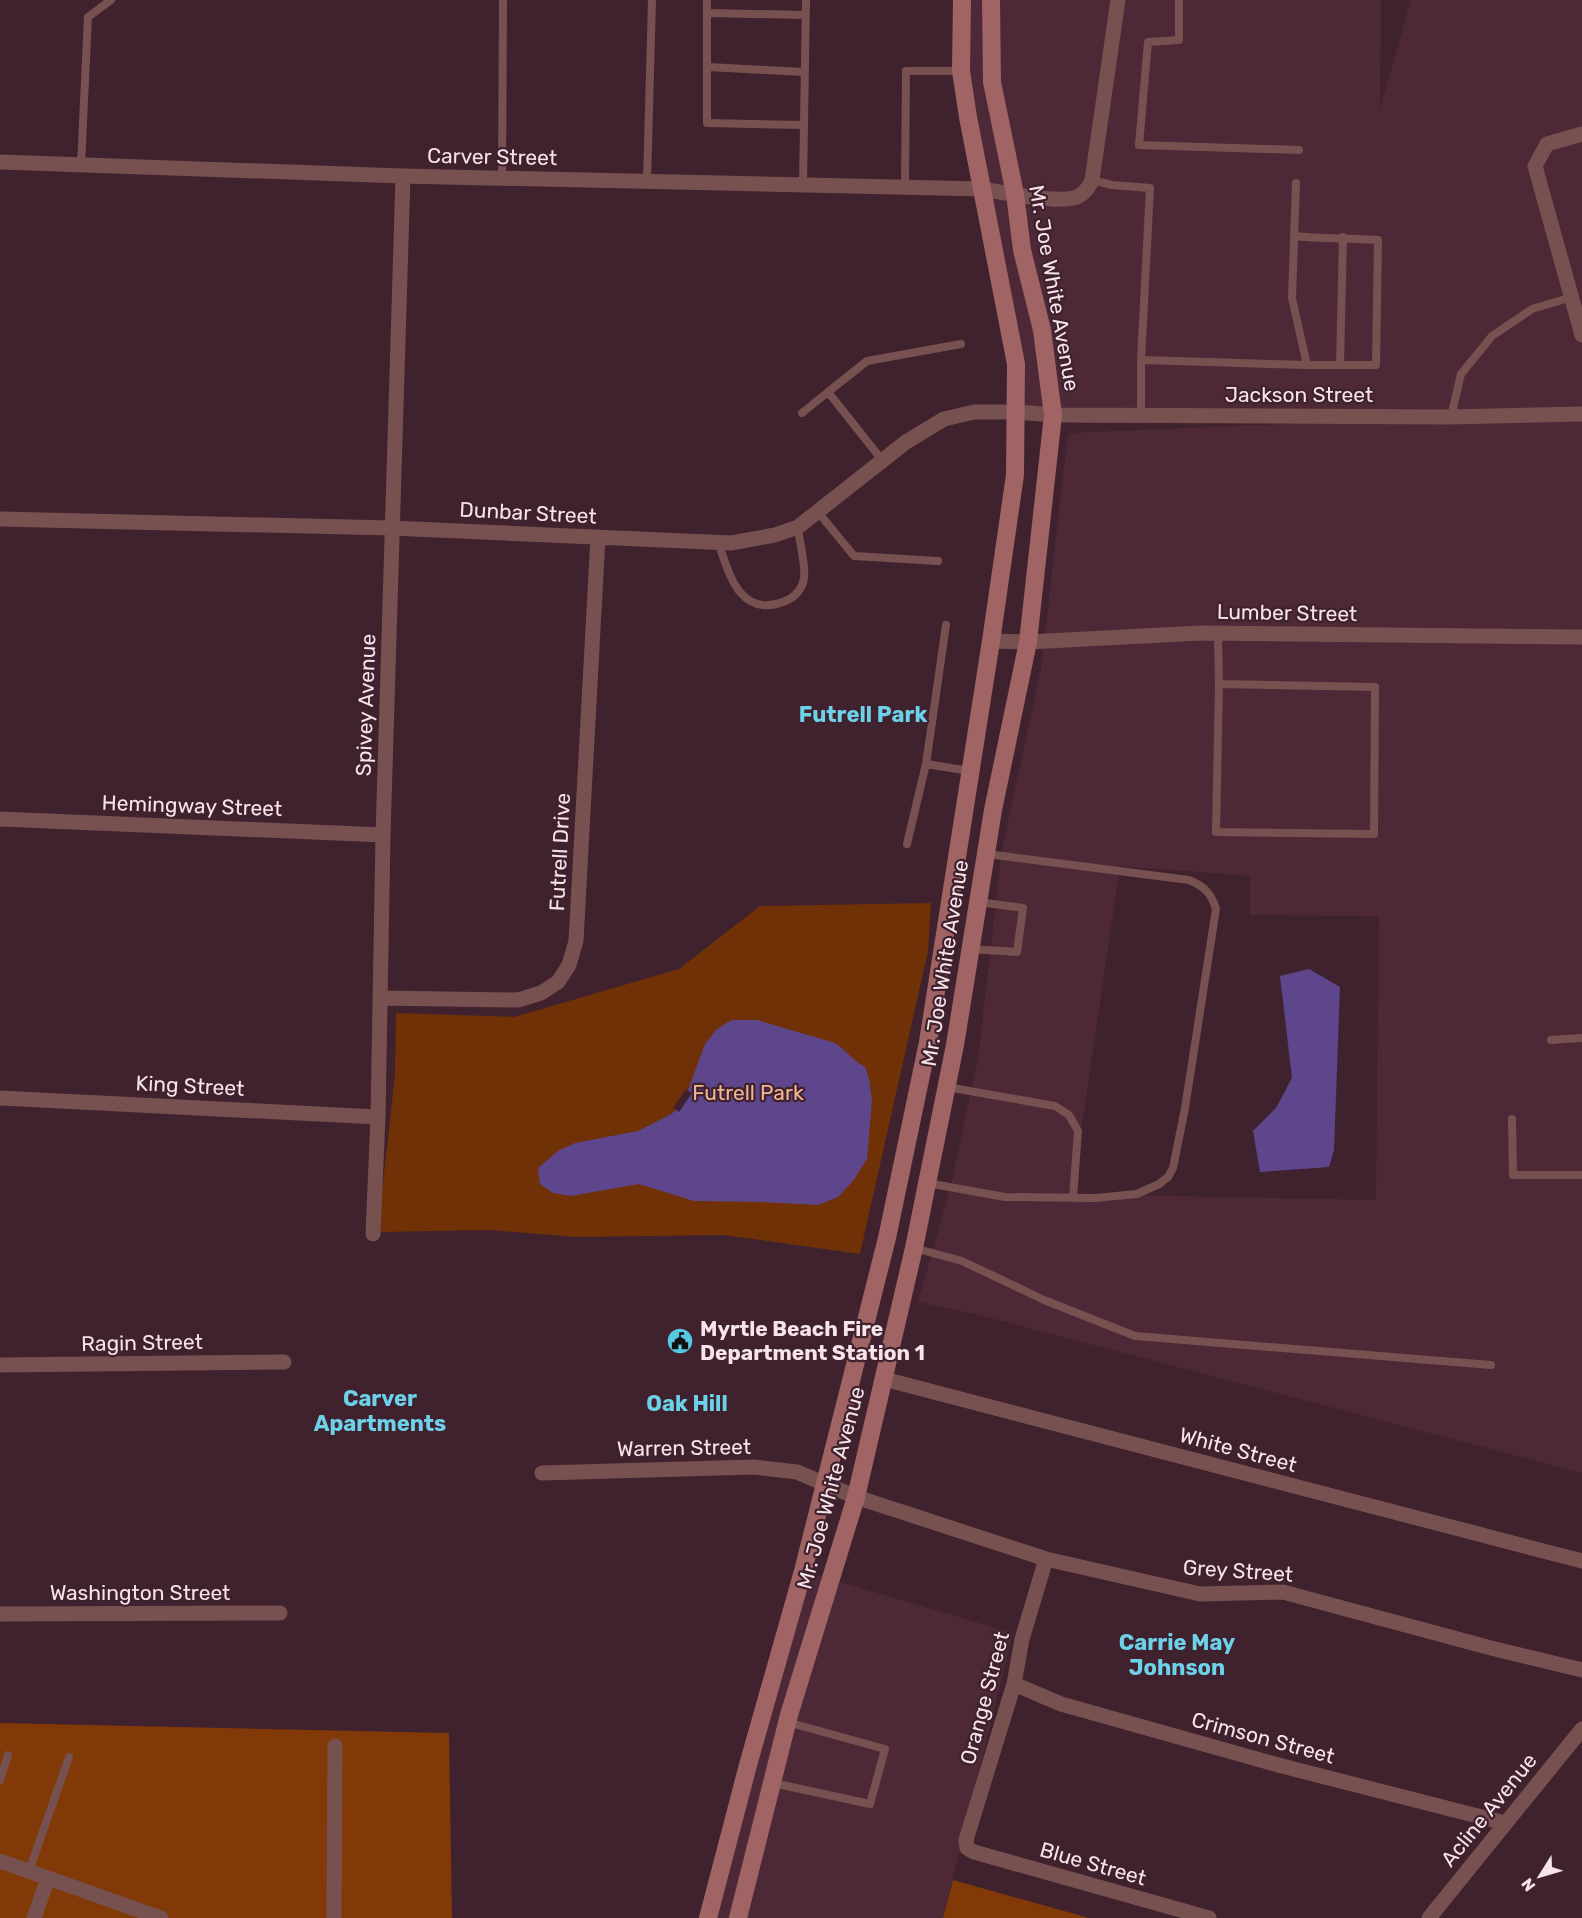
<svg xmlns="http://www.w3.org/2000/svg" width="1582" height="1918" font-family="Rubik,sans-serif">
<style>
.built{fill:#4d2938;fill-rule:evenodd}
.green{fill:#703106}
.forest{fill:#813907}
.water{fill:#5e468c}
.pier{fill:#3f222e}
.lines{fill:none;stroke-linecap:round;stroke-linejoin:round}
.service{stroke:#775150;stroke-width:8}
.minor{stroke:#775150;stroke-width:15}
.secondary{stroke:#9f6463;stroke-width:18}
.labels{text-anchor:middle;stroke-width:4.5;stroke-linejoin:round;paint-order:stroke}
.street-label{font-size:21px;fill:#f7e3ea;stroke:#3f222e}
.park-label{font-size:21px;fill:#f4b594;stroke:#3f222e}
.poi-label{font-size:21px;font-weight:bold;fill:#f7e3ea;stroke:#3f222e;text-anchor:start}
.neighbourhood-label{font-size:22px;font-weight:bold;fill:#6cd1e9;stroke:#3f222e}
</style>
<rect width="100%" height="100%" fill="#3f222e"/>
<!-- built -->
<path class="built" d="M 962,0 L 1381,0 L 1380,109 L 1411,0 L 1582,0 L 1582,1473 L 975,1314 L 918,1302 L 950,1189 L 978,1059 L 1002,849 L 1041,669 L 1068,433 L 1429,418 L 1016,412 L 968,117 ZM 1120,866 L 1250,876 L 1250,915 L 1379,916 L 1376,1200 L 1072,1194 Z
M 803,1571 L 1013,1633 L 943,1918 L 708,1918 Z"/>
<!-- green -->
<path class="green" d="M 931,903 L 928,951 L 860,1254 L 724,1235 L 575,1237 L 488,1230 L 381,1232 L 380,1211 L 395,1075 L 396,1013 L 514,1017 L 679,969 L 760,906 Z"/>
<!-- forest -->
<path class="forest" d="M 0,1723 L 449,1733 L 452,1918 L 0,1918 Z
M 953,1880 L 1089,1918 L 943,1918 Z"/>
<!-- water -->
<path class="water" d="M 1309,969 L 1340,987 L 1334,1150 L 1329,1167 L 1260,1172 L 1253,1131 L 1276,1108 L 1292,1078 L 1280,976 Z
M 731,1020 L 757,1020 L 835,1043 C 846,1050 853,1061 865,1067 L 869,1078 L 872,1100 L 867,1159 L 853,1181 L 838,1197 L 818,1205 L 762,1202 L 694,1201 L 639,1184 L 571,1196 L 553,1193 L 540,1184 L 538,1168 L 558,1151 L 575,1143 L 638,1131 L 673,1113 L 688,1090 L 705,1044 L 716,1030 Z"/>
<!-- pier -->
<path class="pier" d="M 686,1089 L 692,1093 L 679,1112 L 673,1108 Z"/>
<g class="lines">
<!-- service -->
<path class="service" d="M 707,0 L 707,123 L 804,125
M 1179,0 L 1179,40 L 1148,42 L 1139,145 L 1299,150
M 709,13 L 805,15
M 708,67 L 804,72
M 81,165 L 88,17 L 111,0
M 502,179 L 503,0
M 1092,180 L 1112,185 L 1150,188 L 1141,360 L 1141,415
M 647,182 L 652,0
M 803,186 L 806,0
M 905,187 L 906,71 L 960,71
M 1294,236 C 1322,239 1350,238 1378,240 L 1376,365 L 1307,365
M 1141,360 L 1307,365 L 1292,298 L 1296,183
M 1340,364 L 1343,237
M 828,392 L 867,361 L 961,344
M 802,413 L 828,392 L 882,460
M 1451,417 L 1461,374 L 1492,336 L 1532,309 L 1572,297
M 818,512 L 854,556 L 938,561
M 718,542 C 729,573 739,618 783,602 C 794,598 802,590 804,578 C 806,565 799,541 798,527
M 946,625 L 926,764 L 970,771
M 1218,634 L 1219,684 L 1216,832 L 1374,834 L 1375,687 L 1219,684
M 907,844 L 926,764
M 971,949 L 1017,952 L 1023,908 L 978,902
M 1551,1040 L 1582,1038
M 947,1087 L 1055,1106 L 1069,1115 L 1078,1131 L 1073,1198
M 1512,1119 L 1513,1175 L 1582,1175
M 927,1183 L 1005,1197 L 1095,1198 L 1137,1194 L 1159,1184 L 1168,1177 L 1173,1168 L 1185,1108 L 1216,909 C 1211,893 1204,886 1189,880 L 987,854
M 914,1248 L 962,1261 L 1044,1300 L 1135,1336 L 1491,1365
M 0,1780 L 8,1755
M 773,1783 L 870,1804 L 885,1749 L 787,1722
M 29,1871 L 69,1757"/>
<!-- minor -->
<path class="minor" d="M 1582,134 L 1547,144 L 1535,166 L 1582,335
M 0,162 L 403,176 L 983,189 C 1005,193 1057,204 1077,197 C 1085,193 1089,188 1092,180 L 1118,0
M 0,519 L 392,528 L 731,543 L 775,535 L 798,527 L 906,442 L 944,419 L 974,412 L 1016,412 L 1053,415 L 1448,417 L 1582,414
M 991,641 L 1028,642 L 1201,633 L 1582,637
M 0,819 L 383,835
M 380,998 L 518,1000 L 541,993 L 558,982 L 569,965 L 576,941 L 598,537
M 0,1098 L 378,1117
M 373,1234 L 378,1117 L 383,835 L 403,176
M 0,1365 L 284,1362
M 884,1379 L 1582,1561
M 542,1473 L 754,1467 L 797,1472 L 856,1497 L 1046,1559 L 1200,1594 L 1283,1592 L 1491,1648 L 1582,1670
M 1046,1559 L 1022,1639 L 1014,1684 L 966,1840 L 967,1848 L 974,1852 L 1209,1918
M 0,1614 L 280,1613
M 1014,1684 L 1061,1704 L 1282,1766 L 1505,1823
M 0,1861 L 48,1878 L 34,1918
M 48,1878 L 161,1918
M 334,1918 L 335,1746
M 1429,1918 L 1582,1729"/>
<!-- secondary -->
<path class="secondary" d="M 708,1918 L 748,1765 L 803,1571 L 887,1238 L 928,1042 L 991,641 L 1015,475 L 1016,364 L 968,117 L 961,71 L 962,0
M 738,1918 L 789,1715 L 856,1497 L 914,1248 L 955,1045 L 993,810 L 1028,642 L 1053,415 L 1042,330 L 1022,250 L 1015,194 L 992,82 L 991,0"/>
</g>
<!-- icons -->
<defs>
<symbol id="civic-disc" viewBox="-11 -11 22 22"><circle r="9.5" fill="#57c9e3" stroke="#3f222e"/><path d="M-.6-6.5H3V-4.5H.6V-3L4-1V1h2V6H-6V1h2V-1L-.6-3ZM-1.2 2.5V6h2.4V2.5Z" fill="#111"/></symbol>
</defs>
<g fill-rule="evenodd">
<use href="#civic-disc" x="665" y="1326" width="30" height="30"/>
</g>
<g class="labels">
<!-- street labels -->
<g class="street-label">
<text transform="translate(492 157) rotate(1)" y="7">Carver Street</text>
<text transform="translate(1054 288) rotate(80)" y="7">Mr. Joe White Avenue</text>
<text x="1299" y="402">Jackson Street</text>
<text transform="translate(528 513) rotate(3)" y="7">Dunbar Street</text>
<text transform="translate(1287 613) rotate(1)" y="7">Lumber Street</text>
<text transform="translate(366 705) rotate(-88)" y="7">Spivey Avenue</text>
<text transform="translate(192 806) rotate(2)" y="7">Hemingway Street</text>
<text transform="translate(560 852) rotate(-87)" y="7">Futrell Drive</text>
<text transform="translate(945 963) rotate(-81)" y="7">Mr. Joe White Avenue</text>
<text transform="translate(190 1086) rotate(3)" y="7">King Street</text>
<text transform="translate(142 1343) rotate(-1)" y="7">Ragin Street</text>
<text transform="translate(684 1448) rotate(-1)" y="7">Warren Street</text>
<text transform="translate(1238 1450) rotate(15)" y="7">White Street</text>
<text transform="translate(831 1488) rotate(-75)" y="7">Mr. Joe White Avenue</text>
<text transform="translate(1238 1571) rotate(4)" y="7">Grey Street</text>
<text x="140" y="1600">Washington Street</text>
<text transform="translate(985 1698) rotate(-75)" y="7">Orange Street</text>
<text transform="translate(1263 1738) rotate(15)" y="7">Crimson Street</text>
<text transform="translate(1489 1810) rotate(-51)" y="7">Acline Avenue</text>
<text transform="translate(1093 1864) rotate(16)" y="7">Blue Street</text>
</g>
<!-- park labels -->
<g class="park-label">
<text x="748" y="1100">Futrell Park</text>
</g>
<!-- poi labels -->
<g class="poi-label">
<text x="700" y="1336">Myrtle Beach Fire<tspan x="700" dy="24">Department Station 1</tspan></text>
</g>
<!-- neighbourhood labels -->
<g class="neighbourhood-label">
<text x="863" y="722">Futrell Park</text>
<text x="380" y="1406">Carver<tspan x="380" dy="25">Apartments</tspan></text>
<text x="687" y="1411">Oak Hill</text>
<text x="1177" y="1650">Carrie May<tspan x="1177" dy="25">Johnson</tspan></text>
</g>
</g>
<!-- north arrow -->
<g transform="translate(1540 1876) rotate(233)" stroke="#3f222e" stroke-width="4.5" paint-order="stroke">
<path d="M0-4.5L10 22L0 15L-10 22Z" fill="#f7e3ea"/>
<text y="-9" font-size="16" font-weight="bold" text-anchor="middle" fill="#f7e3ea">N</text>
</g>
</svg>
